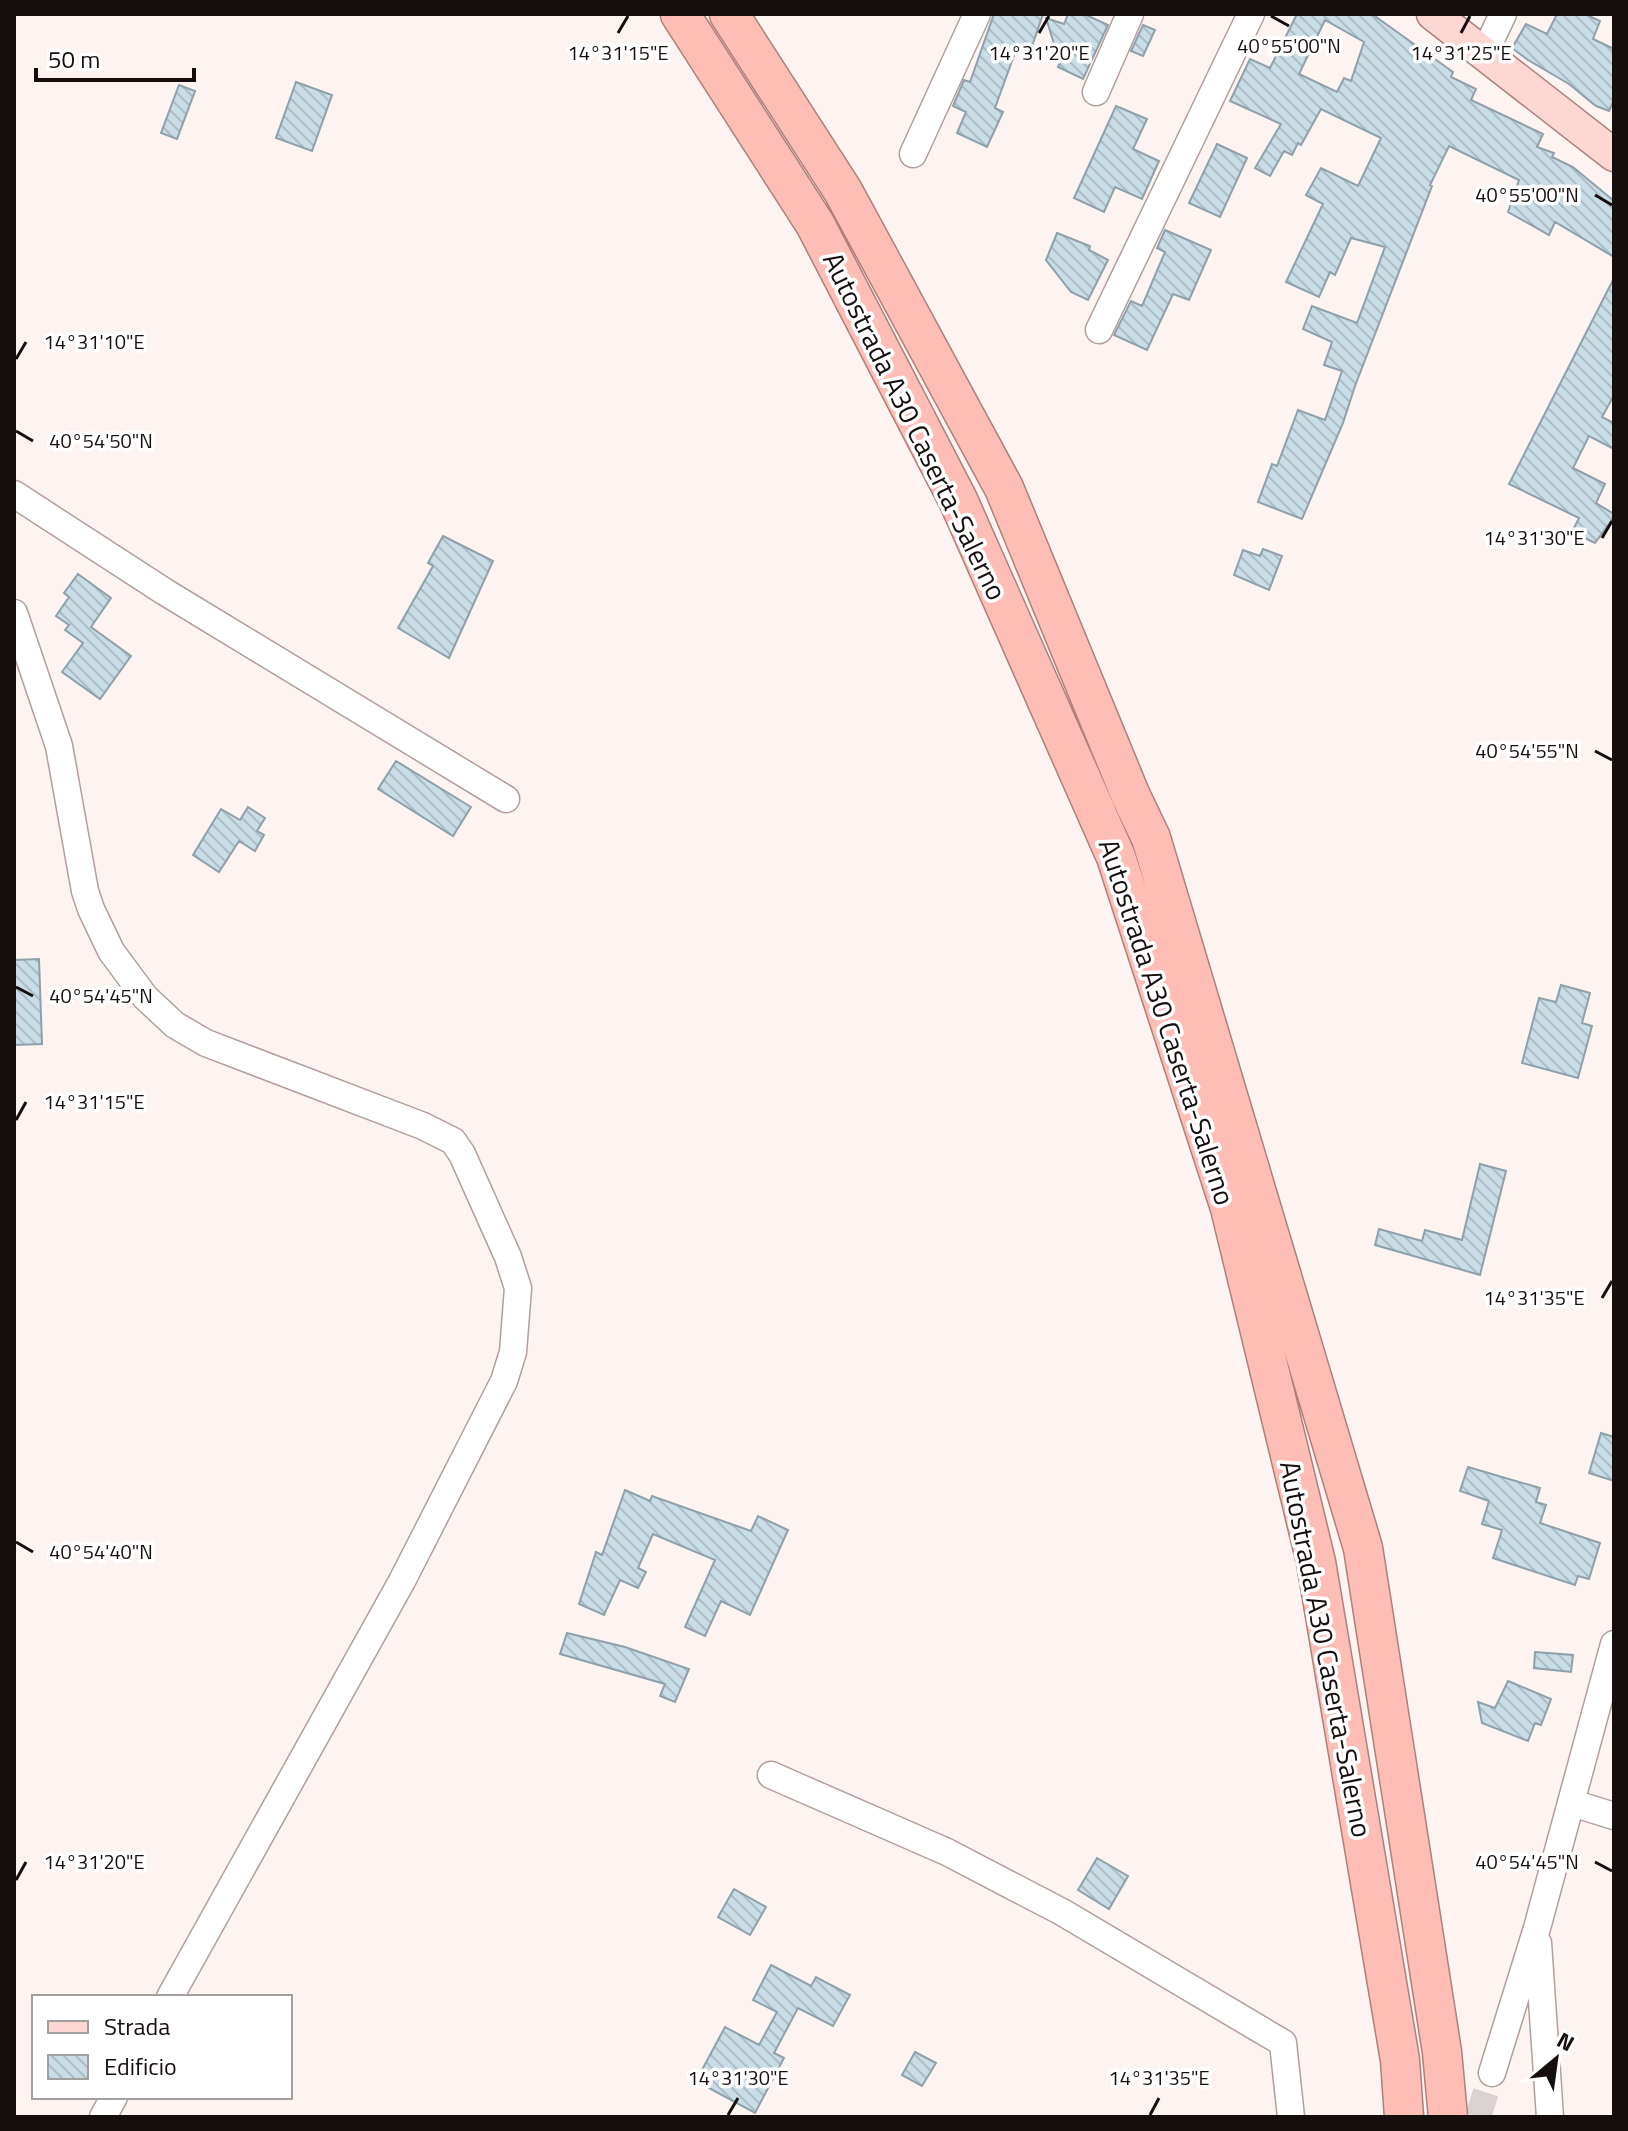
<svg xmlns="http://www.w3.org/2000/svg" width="1628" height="2131" font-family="'Titillium Web',sans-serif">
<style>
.building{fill:url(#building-back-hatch);stroke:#8ea0aa;stroke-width:2;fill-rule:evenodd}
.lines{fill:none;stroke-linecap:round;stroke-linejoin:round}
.minor-tunnel{stroke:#dad2d0;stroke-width:26;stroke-dasharray:26 13;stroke-linecap:butt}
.minor-casing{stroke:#b39e9b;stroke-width:29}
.major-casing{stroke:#ad807a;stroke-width:35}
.highway-casing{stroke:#ad807a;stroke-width:41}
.minor{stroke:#fff;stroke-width:26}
.major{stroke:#fed7d3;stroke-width:32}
.highway{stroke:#febdb5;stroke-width:38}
.ticks{fill:none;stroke:#160e0d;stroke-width:3}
.labels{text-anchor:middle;stroke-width:7;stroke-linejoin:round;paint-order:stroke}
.street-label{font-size:28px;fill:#160e0d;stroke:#fff}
.ticks-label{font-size:20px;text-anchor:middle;fill:#160e0d;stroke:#fff;stroke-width:7;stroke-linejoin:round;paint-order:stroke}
</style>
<defs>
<pattern id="building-back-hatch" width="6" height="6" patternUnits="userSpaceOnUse" patternTransform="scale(2)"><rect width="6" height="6" fill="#c9dde7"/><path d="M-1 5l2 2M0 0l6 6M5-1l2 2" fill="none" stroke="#acbcc5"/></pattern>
</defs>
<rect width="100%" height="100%" fill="#fdf4f2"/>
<!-- building -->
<path class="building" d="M 994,14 L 1043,14 L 1029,55 L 1016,50 L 995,108 L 1003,112 L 987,147 L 957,133 L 966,112 L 953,106 L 964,80 L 970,82 Z
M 1068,14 L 1084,14 L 1108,25 L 1083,79 L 1058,67 L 1060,63 L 1046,18 L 1064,24 Z
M 1297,14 L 1372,14 L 1453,72 L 1451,77 L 1476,89 L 1471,100 L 1543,134 L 1537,147 L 1554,153 L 1552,157 L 1573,167 L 1614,201 L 1614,257 L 1555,222 L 1549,235 L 1508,212 L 1519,180 L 1449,146 L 1430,185 L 1432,186 L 1355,386 L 1343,423 L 1302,519 L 1258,502 L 1272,464 L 1277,466 L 1298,410 L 1325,420 L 1342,371 L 1324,365 L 1332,342 L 1303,329 L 1312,306 L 1357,323 L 1385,247 L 1351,238 L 1335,275 L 1330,272 L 1319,297 L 1286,282 L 1323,204 L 1306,195 L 1321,168 L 1358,186 L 1381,138 L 1321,109 L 1301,145 L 1298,143 L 1292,155 L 1284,151 L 1270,176 L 1255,168 L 1281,124 L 1230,101 L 1250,59 L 1270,68 ZM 1325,20 L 1364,42 L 1351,81 L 1344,78 L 1337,92 L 1299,74 Z
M 1557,14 L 1585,14 L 1600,21 L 1593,39 L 1614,49 L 1614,100 L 1609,111 L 1596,106 L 1569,84 L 1528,60 L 1512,48 L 1526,24 L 1547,34 Z
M 1143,25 L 1155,30 L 1143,56 L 1131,51 Z
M 296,82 L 332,95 L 312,151 L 276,138 Z
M 179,85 L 195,91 L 177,139 L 161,133 Z
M 1116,106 L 1147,119 L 1133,149 L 1159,161 L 1142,199 L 1115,187 L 1104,212 L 1074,198 Z
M 1217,144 L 1247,158 L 1220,217 L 1189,203 Z
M 1165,230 L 1211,250 L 1189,300 L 1173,294 L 1147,350 L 1114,335 L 1131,301 L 1142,306 L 1165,252 L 1157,248 Z
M 1057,233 L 1090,246 L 1089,250 L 1108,260 L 1088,300 L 1071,292 L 1046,260 Z
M 1614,278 L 1614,395 L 1602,417 L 1614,423 L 1614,449 L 1589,436 L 1573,468 L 1605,484 L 1596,503 L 1614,514 L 1614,517 L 1595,543 L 1572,532 L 1579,518 L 1509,484 Z
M 443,536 L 493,561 L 449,658 L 398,628 L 433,566 L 428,563 Z
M 1263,549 L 1282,556 L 1269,590 L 1234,575 L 1243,550 L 1260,556 Z
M 78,574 L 111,598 L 91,627 L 131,656 L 100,699 L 62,672 L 83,643 L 65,630 L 69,625 L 56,616 L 69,597 L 64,593 Z
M 396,761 L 471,807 L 453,836 L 378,789 Z
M 248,807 L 265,818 L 257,831 L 264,835 L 255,851 L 239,841 L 219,872 L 193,855 L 221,809 L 240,820 Z
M 39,959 L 42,1044 L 14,1045 L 14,960 Z
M 1561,985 L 1590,993 L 1582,1023 L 1592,1026 L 1578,1078 L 1522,1063 L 1539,998 L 1556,1002 Z
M 1480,1164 L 1506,1171 L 1480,1275 L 1375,1245 L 1379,1229 L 1422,1241 L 1425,1230 L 1462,1240 Z
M 1601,1433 L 1614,1437 L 1614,1481 L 1589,1473 Z
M 1468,1467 L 1540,1488 L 1536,1502 L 1546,1505 L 1540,1523 L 1600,1543 L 1589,1579 L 1578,1576 L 1575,1585 L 1493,1558 L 1502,1530 L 1482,1524 L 1489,1501 L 1460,1491 Z
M 625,1490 L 650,1501 L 652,1496 L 751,1531 L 758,1516 L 788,1530 L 750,1615 L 721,1601 L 705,1636 L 685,1627 L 715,1560 L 653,1534 L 638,1568 L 646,1572 L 638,1588 L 620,1580 L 604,1615 L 579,1604 L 596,1552 L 602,1555 Z
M 567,1633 L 625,1647 L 689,1669 L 675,1702 L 660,1696 L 665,1684 L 560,1654 Z
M 1535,1652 L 1573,1655 L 1571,1672 L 1534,1668 Z
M 1508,1681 L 1551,1699 L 1541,1725 L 1535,1723 L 1528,1741 L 1482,1723 L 1478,1702 L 1495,1708 Z
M 1097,1858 L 1128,1876 L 1109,1909 L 1078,1890 Z
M 734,1889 L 766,1907 L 750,1935 L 718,1917 Z
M 771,1965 L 811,1986 L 816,1977 L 850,1995 L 833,2026 L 798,2008 L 774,2053 L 784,2058 L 755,2113 L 696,2081 L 725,2027 L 759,2045 L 777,2012 L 753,2000 Z
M 915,2052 L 936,2063 L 922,2086 L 902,2075 Z"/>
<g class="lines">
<!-- minor-tunnel -->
<path class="minor-tunnel" d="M 1478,2117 L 1492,2073"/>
<defs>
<path id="minor" d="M 1484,54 L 1503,14
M 1096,92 L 1130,14
M 913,154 L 977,14
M 1099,330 L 1251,14
M 14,494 L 165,592 L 506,799
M 14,613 L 59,746 L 85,891 L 91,909 L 111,951 L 145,997 L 175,1025 L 206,1043 L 423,1126 L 453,1141 L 462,1154 L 508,1257 L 518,1288 L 513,1352 L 504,1381 L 402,1581 L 170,1997
M 771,1775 L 947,1852 L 1062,1912 L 1283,2043 L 1291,2117
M 1572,1803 L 1614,1816
M 1538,1943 L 1550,2117
M 1492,2073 L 1537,1928 L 1614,1644
M 103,2117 L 114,2097"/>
<path id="major" d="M 1433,14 L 1614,155"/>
<path id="highway" d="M 680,14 L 815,224 L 958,500 L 1116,857 L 1230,1208 L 1316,1562 L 1400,2060 L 1404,2117
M 729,14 L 843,191 L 1004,488 L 1130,794 L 1151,838 L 1363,1548 L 1442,2052 L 1448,2117"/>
</defs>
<!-- minor casing -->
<use href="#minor" class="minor-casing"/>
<!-- major casing -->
<use href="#major" class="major-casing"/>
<!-- highway casing -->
<use href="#highway" class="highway-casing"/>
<!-- minor -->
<use href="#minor" class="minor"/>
<!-- major -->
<use href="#major" class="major"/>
<!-- highway -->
<use href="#highway" class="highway"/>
</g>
<!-- ticks -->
<path class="ticks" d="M 1271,16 L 1289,26M 618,33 L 628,16M 1039,33 L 1049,16M 1461,33 L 1470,16M 1595,195 L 1612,205M 16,359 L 26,342M 16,431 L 33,441M 1602,538 L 1612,521M 1595,751 L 1612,760M 16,987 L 33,996M 16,1120 L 26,1102M 1602,1298 L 1612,1281M 16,1542 L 33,1552M 1595,1862 L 1612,1871M 16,1880 L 26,1862M 728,2115 L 738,2098M 1150,2115 L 1159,2098"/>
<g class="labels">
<!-- street labels -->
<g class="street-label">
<text transform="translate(915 426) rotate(64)" y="10">Autostrada A30 Caserta-Salerno</text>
<text transform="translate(1167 1022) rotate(72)" y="10">Autostrada A30 Caserta-Salerno</text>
<text transform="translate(1326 1649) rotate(79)" y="10">Autostrada A30 Caserta-Salerno</text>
</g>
</g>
<g class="ticks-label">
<text x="1289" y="53">40°55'00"N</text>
<text x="618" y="60">14°31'15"E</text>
<text x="1039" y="60">14°31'20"E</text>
<text x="1461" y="60">14°31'25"E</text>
<text x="1527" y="202">40°55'00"N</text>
<text x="94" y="349">14°31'10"E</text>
<text x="101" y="448">40°54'50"N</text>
<text x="1534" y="545">14°31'30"E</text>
<text x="1527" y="758">40°54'55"N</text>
<text x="101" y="1003">40°54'45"N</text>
<text x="94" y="1109">14°31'15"E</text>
<text x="1534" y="1305">14°31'35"E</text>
<text x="101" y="1559">40°54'40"N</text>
<text x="1527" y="1869">40°54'45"N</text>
<text x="94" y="1869">14°31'20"E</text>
<text x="738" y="2085">14°31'30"E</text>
<text x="1159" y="2085">14°31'35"E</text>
</g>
<!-- border -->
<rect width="1628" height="2131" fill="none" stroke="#160e0d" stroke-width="32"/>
<!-- legend -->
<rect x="32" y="1995" width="260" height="104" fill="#ffffff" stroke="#a29f9e" stroke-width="2"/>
<rect x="48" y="2021" width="40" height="12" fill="#fed7d3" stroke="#a29f9e" stroke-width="2"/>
<text x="104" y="2035" font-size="24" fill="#160e0d">Strada</text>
<rect x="48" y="2055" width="40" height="24" fill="url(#building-back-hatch)" stroke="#a29f9e" stroke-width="2"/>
<text x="104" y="2075" font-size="24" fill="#160e0d">Edificio</text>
<!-- north arrow -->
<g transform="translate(1556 2059) rotate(29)" stroke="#ffffff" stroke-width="6" paint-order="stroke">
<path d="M0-6L14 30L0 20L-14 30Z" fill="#160e0d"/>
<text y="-12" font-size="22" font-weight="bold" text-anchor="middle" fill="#160e0d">N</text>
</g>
<!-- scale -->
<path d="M36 68v12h158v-12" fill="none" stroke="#160e0d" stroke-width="4"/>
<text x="48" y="68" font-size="24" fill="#160e0d" stroke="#ffffff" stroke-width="6" paint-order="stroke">50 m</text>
</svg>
